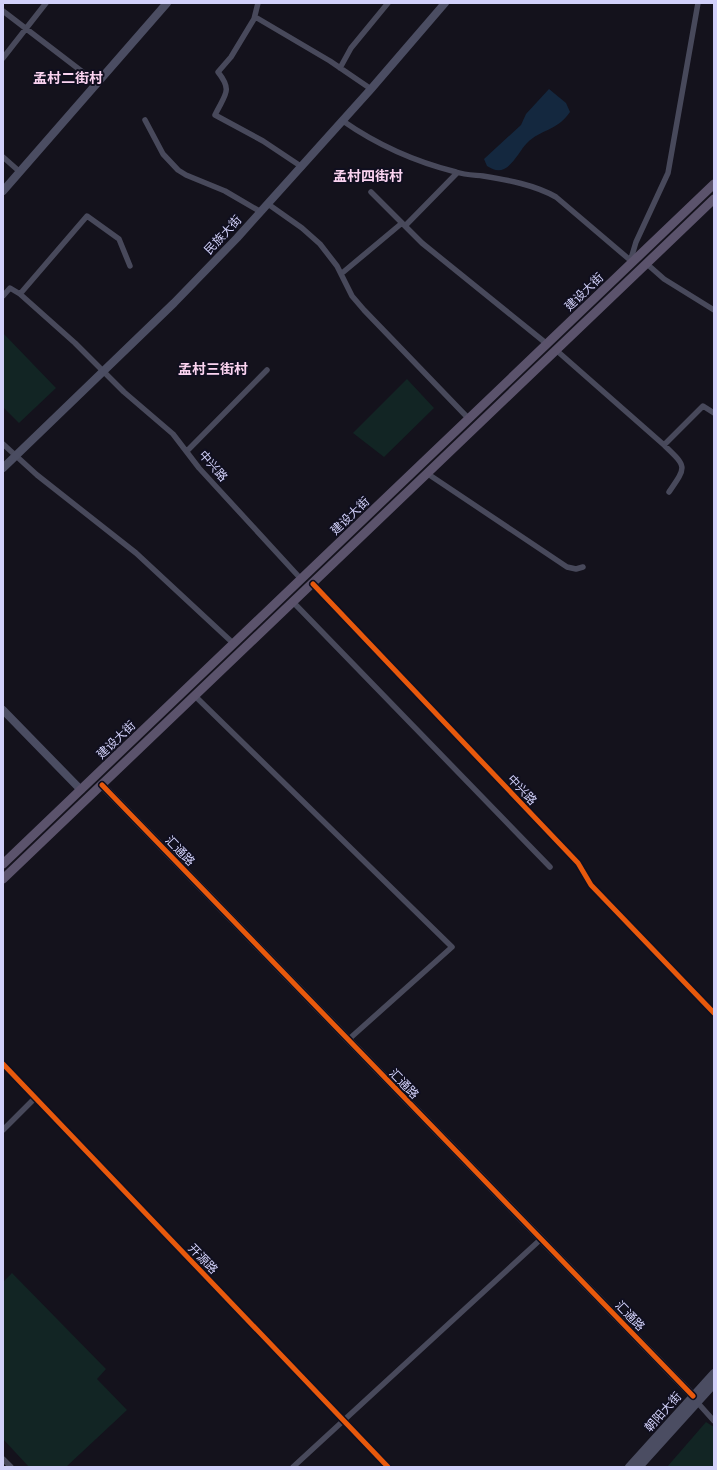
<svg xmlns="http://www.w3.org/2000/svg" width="717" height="1470" font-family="Inter,'Noto Sans SC',sans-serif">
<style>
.green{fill:#122524}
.water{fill:#14283f}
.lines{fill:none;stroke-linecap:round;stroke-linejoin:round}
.street{stroke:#48495b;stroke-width:5.5}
.secondary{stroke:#4b4d62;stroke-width:8}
.primary{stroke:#5b536c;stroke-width:9}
.cycleway-casing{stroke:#100f1f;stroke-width:8}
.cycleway{stroke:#e8590c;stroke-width:5}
.labels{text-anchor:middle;stroke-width:4;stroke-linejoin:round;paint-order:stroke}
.street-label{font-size:12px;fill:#d2d1fa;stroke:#100f1f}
.quarter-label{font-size:14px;font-weight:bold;fill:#fad3f0;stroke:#100f1f}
</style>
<rect width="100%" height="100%" fill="#14121c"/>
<!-- green -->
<path class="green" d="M 3,333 L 56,388 L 19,423 L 3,407 Z
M 407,379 L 434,408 L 384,457 L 353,433 Z
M 12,1273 L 106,1369 L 97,1379 L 127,1410 L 66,1467 L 29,1467 L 3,1439 L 3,1282 Z
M 706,1422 L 714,1427 L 714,1467 L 667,1467 Z"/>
<!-- water -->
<path class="water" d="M 549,89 L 566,103 L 570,112 C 557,131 541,129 527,143 C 520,150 514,164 504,169 C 498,172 492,169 487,166 L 484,159 L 521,125 L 526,114 Z"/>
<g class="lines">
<!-- street -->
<path class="street" d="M 3,11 L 97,83
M 254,19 L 258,3
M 3,58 L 46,3
M 340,68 L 351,48 L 388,3
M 145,120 L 163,154 L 178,170 L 186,175 L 225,191 L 261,212
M 343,121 C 376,144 416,162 456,172 C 465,175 474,175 483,176 C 508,180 535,185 556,197 L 630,260
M 3,157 L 20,172
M 302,167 L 263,141 L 215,115 C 225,94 233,91 218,72 L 231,57 L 254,19 L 257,18 L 330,61 L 371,89
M 371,192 L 422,243 L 547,344
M 268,204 L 302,228 L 320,244 L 337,266 L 352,296 L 364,310 L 469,419
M 405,226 L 457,173
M 630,262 L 636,242 L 668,173 L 698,3
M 647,264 L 664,279 L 714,310
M 341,274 L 402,223
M 20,294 L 87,216 L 119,239 L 130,266
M 3,296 L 10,288 L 20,294 L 75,343 L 124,392 L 173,434 L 199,468 L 301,579
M 556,350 L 664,445 L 703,406 L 714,413
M 3,444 L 37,475 L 136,553 L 234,644
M 664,445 C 687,467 687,466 669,492
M 187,451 L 267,370
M 428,474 L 567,567 L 576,569 L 583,567
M 313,584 L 578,863 L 591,885 L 714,1013
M 293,602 L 550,867
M 195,696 L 452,947 L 348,1040
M 3,1064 L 388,1467
M 3,1130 L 35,1098
M 697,1402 L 714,1421
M 3,1459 L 11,1467
M 293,1467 L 541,1239"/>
<!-- secondary -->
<path class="secondary" d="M 3,191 L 167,3
M 3,468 L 174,303 L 237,238 L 371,89 L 445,3
M 3,710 L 81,790
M 102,785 L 693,1396
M 629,1467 L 714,1373
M 639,1467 L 714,1384"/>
<!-- primary -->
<path class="primary" d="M 3,864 L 714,184
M 3,879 L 714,199"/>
<defs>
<path id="cycleway" d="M 313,584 L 578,863 L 591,885 L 714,1013
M 102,785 L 693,1396
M 3,1064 L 388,1467"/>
</defs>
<!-- cycleway casing -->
<use href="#cycleway" class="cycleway-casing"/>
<!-- cycleway -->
<use href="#cycleway" class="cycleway"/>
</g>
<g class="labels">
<!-- street labels -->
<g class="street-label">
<text transform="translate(223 235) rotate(-47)" y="4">民族大街</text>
<text transform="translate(584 292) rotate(-44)" y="4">建设大街</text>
<text transform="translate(213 466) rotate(49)" y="4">中兴路</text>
<text transform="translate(350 516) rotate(-44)" y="4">建设大街</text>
<text transform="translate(116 740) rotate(-44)" y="4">建设大街</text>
<text transform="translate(522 790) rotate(47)" y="4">中兴路</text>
<text transform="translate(180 851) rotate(46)" y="4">汇通路</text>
<text transform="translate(404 1084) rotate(46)" y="4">汇通路</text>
<text transform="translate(203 1259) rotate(46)" y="4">开源路</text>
<text transform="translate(630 1316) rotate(46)" y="4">汇通路</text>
<text transform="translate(663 1412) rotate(-48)" y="4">朝阳大街</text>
</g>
<!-- quarter labels -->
<g class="quarter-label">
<text x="68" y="83">孟村二街村</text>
<text x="368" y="181">孟村四街村</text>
<text x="213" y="374">孟村三街村</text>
</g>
</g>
<!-- border -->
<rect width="717" height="1470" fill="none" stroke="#d2d1fa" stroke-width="8"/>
</svg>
